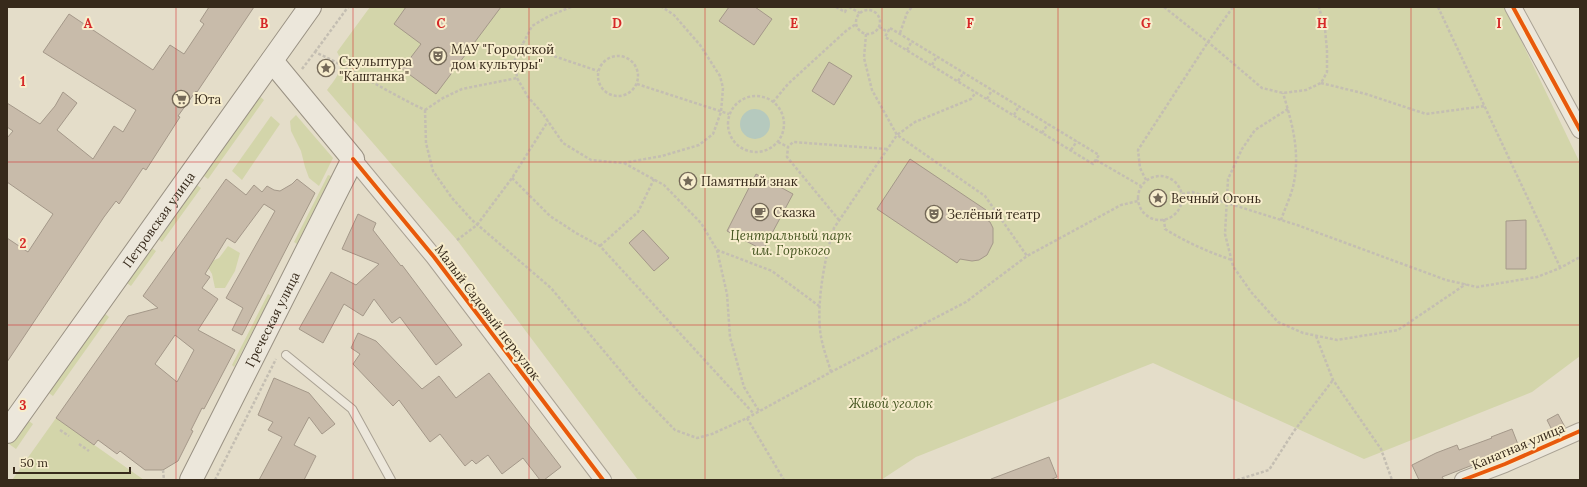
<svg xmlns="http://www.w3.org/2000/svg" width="1587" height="487" font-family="Lora,serif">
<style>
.green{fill:#d3d5aa}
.water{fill:#b5c9be}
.building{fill:#c8bbaa;stroke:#a49889;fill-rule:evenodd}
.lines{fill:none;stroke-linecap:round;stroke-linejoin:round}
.service-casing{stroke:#a9a193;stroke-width:10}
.minor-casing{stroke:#a9a193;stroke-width:18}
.secondary-casing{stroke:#999183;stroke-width:24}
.path{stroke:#c4beb2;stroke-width:2.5;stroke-dasharray:3 2;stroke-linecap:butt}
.service{stroke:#ece7db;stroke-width:8}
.minor{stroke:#ece7db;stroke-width:16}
.secondary{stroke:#ece7db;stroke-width:22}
.cycleway-casing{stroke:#f7edcd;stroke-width:6}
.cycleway{stroke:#e8590c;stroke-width:4}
.grid{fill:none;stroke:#d62828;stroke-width:1;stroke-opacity:0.55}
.labels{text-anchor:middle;stroke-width:4;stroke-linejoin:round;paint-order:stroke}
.poi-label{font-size:13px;fill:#372a1b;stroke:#f7edcd;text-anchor:start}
.street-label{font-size:13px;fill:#372a1b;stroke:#f7edcd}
.park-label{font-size:13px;font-style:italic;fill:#455520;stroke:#f7edcd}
.grid-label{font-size:13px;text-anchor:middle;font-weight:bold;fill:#d62828;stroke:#f7edcd;stroke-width:4;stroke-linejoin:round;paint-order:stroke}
</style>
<rect width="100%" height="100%" fill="#e4ddc9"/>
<!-- green -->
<path class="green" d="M 370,7 L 1505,7 L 1580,163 L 1580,356 L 1532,392 L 1364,459 L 1153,363 L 916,457 L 881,480 L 638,480 L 457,240 L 327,90 C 336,78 346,67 337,52 Z
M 257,94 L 264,100 L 208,179 L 201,174 Z
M 296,115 L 333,158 L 319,186 L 309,178 L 305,167 L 301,151 L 291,131 L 290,121 Z
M 271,116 L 280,124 L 242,180 L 232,171 Z
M 328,175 L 331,176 L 297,244 L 294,242 Z
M 194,183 L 201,188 L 162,242 L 156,237 Z
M 149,246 L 156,251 L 131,286 L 124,281 Z
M 228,246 L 240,253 L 235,271 L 225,288 L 215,288 L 212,274 L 206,264 L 219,258 Z
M 268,294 L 271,296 L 234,367 L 232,365 Z
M 103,312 L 109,317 L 53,396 L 46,391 Z
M 56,418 L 144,480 L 12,480 Z
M 26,419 L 33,424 L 16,449 L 9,444 Z"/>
<!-- water -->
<path class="water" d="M740 124a15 15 0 1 1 30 0a15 15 0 1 1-30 0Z"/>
<!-- building -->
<path class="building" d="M 209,7 L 254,7 L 197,92 L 196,91 L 178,116 L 180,117 L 146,170 L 143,168 L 119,204 L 116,201 L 104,217 L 7,362 L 7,238 L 28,252 L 53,214 L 7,182 L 7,138 L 13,131 L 7,127 L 7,103 L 40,124 L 55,106 L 63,92 L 77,103 L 57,130 L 93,159 L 114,126 L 123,132 L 136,110 L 43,52 L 69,14 L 153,70 L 170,45 L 184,54 L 204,24 L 200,21 Z
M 406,7 L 501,7 L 436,94 L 402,69 L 421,44 L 394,24 Z
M 729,7 L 755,7 L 772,19 L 754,45 L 719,21 Z
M 829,62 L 852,76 L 834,105 L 812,91 Z
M 910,159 L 986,210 L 982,217 L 990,222 L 993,228 L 993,243 L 987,255 L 979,260 L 972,261 L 960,259 L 957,263 L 877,209 Z
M 756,174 L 793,194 L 763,250 L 727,231 Z
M 226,179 L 246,195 L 254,185 L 262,192 L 267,186 L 274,190 L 280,191 L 292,184 L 297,179 L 315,193 L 242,335 L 232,330 L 243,308 L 226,298 L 275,211 L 264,204 L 235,243 L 227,238 L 205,274 L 210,277 L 202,288 L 218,299 L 198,330 L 235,350 L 204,409 L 202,408 L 191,430 L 193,431 L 178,461 L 163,470 L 145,470 L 120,451 L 117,454 L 98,440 L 94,445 L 56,418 L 128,316 L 158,308 L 143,296 ZM 175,335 L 194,350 L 177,382 L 155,364 Z
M 358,214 L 376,223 L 373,230 L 401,266 L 402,265 L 462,345 L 436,365 L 400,317 L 392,323 L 374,299 L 363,316 L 344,304 L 323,343 L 299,329 L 331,272 L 356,285 L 379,264 L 342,249 Z
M 1526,220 L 1526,269 L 1506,269 L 1506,221 Z
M 643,230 L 669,258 L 654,271 L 629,243 Z
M 358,333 L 376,341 L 422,389 L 439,376 L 456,398 L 489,373 L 561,467 L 544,480 L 540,480 L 523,458 L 502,474 L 488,455 L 476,464 L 472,460 L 465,466 L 440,434 L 430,442 L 399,400 L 393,406 L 353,364 L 360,354 L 351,348 Z
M 274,378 L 309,393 L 335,424 L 322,434 L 309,417 L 294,445 L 316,456 L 304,480 L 259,480 L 282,437 L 268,430 L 273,422 L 258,415 Z
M 1558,414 L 1565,427 L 1553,432 L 1547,420 Z
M 1512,429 L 1519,447 L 1442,477 L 1444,480 L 1419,480 L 1412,465 L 1436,453 L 1457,445 L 1459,450 L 1492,438 L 1491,437 Z
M 1049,457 L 1057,477 L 1050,480 L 991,480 L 991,479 Z"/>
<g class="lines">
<defs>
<path id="service" d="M 286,355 L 352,409 L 391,480"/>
<path id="minor" d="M 1513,7 L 1580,130
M 353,159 L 434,257 L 603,480
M 1463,480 L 1505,464 L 1580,431"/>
<g id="secondary">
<path id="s1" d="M 7,432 L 310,7"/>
<path id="s2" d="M 191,480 L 353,159 L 272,61"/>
</g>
</defs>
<!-- service casing -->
<use href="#service" class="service-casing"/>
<!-- minor casing -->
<use href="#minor" class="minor-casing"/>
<!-- secondary casing -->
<use href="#secondary" class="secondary-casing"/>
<!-- path -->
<path class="path" d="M 571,7 L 549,16 L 532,26 L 515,59 L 517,78 L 528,97 L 543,114 L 563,143 L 591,160 L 623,163 L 662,156 L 699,145 L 713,134 L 721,112 L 723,88 L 720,76 L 700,45 L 674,15 L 662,7
M 836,7 L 845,12 L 847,7
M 849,7 L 860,13
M 1164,7 L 1208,42 L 1262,88 L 1283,93 L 1306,90 L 1321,83 L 1327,72 L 1327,50 L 1325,29 L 1319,7
M 1438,7 L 1560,267
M856 22a12 12 0 1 1 24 0a12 12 0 1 1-24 0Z
M 879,27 L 888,32
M 890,28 L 1099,155 L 1093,164 L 885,37 Z
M 900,33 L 907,13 L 912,7
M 866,34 L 864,58 L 872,90 L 897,135 L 985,196 L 1027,256
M 521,45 L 598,71
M 907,50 L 912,41
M 315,52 L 348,7
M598 76a20 20 0 1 1 40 0a20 20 0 1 1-40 0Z
M 932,65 L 937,56
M 302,69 L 315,52 C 352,69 387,92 425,110
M 958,81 L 964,72
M 1321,83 L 1366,94 L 1426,114 L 1485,106
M 637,84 L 729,114
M728 124a28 28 0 1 1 56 0a28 28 0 1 1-56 0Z
M 987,99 L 992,90
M 773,102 L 788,84 L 847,30 L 856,24
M 1288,109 L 1255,130 L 1242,149 L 1228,179 L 1225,234 L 1233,266 L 1251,292 L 1278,322 L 1303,333 L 1337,340 L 1398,330 L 1466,284
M 425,110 L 426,143 L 433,171 L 452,198 L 472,220 L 551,288 L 640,394 L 675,430 L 697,438 L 712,434 L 747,418 L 831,372 L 966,302 L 1027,256 L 1121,205 L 1138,201
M 425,110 L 443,98 L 462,89 L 517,78
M 1014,115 L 1019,106
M 1042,133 L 1048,124
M 778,142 L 788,147
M 1071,150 L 1077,141
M 1096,160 L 1141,186
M 624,163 L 664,185 L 701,223 L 717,250 L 727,294 L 730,337 L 744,387 L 759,411
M1138 198a22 22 0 1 1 44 0a22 22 0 1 1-44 0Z
M 512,178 L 550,216 L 576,233 L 600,246 L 754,414
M 1146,180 L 1140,168 L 1138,150 L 1208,42 L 1233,7
M 1182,194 L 1192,192 L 1297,225 L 1446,280 L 1477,287 L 1537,277 L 1560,268 L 1580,257
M 1164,219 L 1165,229 C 1186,242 1208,252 1232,260
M 839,220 L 787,157 L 788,147 L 793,142 L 887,149
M 1281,220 C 1285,208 1292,194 1294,182 C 1300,150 1292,123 1283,93
M 457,240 L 477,225 L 512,178 L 548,121
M 600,246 L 638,212 L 654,179
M 717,250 L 772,271 L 819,306
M 1316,336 L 1333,380 L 1381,449 L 1392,480
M 831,372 C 827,358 821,343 820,329 C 817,300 825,256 834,228 L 897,135 L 915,122 L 971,99 L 976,92
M 747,418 L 784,480
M 60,430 L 69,436
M 79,444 L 89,451
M 163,470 L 164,480
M 215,480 L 276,359
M 1237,480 L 1269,470 L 1294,431 L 1333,380"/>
<!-- service -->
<use href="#service" class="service"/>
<!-- minor -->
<use href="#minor" class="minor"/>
<!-- secondary -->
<use href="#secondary" class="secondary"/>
<defs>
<path id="cycleway" d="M 1513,7 L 1580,130
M 353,159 L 434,257 L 603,480
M 1463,480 L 1505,464 L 1580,431"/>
</defs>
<!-- cycleway casing -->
<use href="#cycleway" class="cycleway-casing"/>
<!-- cycleway -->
<use href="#cycleway" class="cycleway"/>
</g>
<!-- grid -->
<path class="grid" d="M 176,7 L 176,480M 353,7 L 353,480M 529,7 L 529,480M 705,7 L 705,480M 882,7 L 882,480M 1058,7 L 1058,480M 1234,7 L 1234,480M 1411,7 L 1411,480M 7,162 L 1580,162M 7,325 L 1580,325"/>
<!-- icons -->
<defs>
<symbol id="theatre-ring" viewBox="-11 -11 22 22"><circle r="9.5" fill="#f7edcd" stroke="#746958" stroke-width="1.5"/><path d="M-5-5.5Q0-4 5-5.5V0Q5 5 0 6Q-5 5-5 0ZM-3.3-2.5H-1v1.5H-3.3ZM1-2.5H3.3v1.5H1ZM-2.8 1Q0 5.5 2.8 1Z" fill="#746958"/></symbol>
<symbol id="sight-ring" viewBox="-11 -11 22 22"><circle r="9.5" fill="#f7edcd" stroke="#746958" stroke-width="1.5"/><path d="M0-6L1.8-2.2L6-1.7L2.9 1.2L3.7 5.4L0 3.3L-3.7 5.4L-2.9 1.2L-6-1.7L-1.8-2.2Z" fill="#746958"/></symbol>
<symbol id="supermarket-ring" viewBox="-11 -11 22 22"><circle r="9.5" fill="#f7edcd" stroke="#746958" stroke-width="1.5"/><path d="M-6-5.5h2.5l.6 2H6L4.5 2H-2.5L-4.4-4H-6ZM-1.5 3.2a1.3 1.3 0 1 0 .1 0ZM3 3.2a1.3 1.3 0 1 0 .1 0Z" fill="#746958"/></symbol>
<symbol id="cafe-ring" viewBox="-11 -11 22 22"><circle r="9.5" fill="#f7edcd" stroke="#746958" stroke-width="1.5"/><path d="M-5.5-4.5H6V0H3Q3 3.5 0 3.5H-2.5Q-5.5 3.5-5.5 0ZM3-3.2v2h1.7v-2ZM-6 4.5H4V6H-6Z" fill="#746958"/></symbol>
</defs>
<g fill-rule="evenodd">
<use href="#theatre-ring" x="428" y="46" width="20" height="20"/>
<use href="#sight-ring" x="316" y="58" width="20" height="20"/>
<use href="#supermarket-ring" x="171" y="89" width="20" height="20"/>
<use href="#sight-ring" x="678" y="171" width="20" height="20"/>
<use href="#sight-ring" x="1148" y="188" width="20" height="20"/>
<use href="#cafe-ring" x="750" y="202" width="20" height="20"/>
<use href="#theatre-ring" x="924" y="204" width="20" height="20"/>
</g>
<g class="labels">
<!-- poi labels -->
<g class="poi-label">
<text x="451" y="54">МАУ "Городской<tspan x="451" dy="15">дом культуры"</tspan></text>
<text x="339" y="66">Скульптура<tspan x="339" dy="15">"Каштанка"</tspan></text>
<text x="194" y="104">Юта</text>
<text x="701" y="186">Памятный знак</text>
<text x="1171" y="203">Вечный Огонь</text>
<text x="773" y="217">Сказка</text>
<text x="947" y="219">Зелёный театр</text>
</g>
<!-- street labels -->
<g class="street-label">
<text dy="5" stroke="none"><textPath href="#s1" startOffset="261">Петровская улица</textPath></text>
<text transform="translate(488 312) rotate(53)" y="5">Малый Садовый переулок</text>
<text dy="5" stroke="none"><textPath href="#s2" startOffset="180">Греческая улица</textPath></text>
<text transform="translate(1518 446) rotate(-23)" y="5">Канатная улица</text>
</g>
<!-- park labels -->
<g class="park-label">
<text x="791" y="240">Центральный парк<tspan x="791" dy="15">им. Горького</tspan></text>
<text x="891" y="408">Живой уголок</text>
</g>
</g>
<g class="grid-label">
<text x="88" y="28">A</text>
<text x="264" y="28">B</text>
<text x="441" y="28">C</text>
<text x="617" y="28">D</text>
<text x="794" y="28">E</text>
<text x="970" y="28">F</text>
<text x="1146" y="28">G</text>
<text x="1322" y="28">H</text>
<text x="1499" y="28">I</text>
<text x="23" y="86">1</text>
<text x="23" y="248">2</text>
<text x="23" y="410">3</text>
</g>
<!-- border -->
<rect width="1587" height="487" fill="none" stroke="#372a1b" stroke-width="16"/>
<!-- scale -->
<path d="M14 467v6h116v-6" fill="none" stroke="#372a1b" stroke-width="2"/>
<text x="20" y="467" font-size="12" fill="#372a1b" stroke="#f7edcd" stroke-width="3" paint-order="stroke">50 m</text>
</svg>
